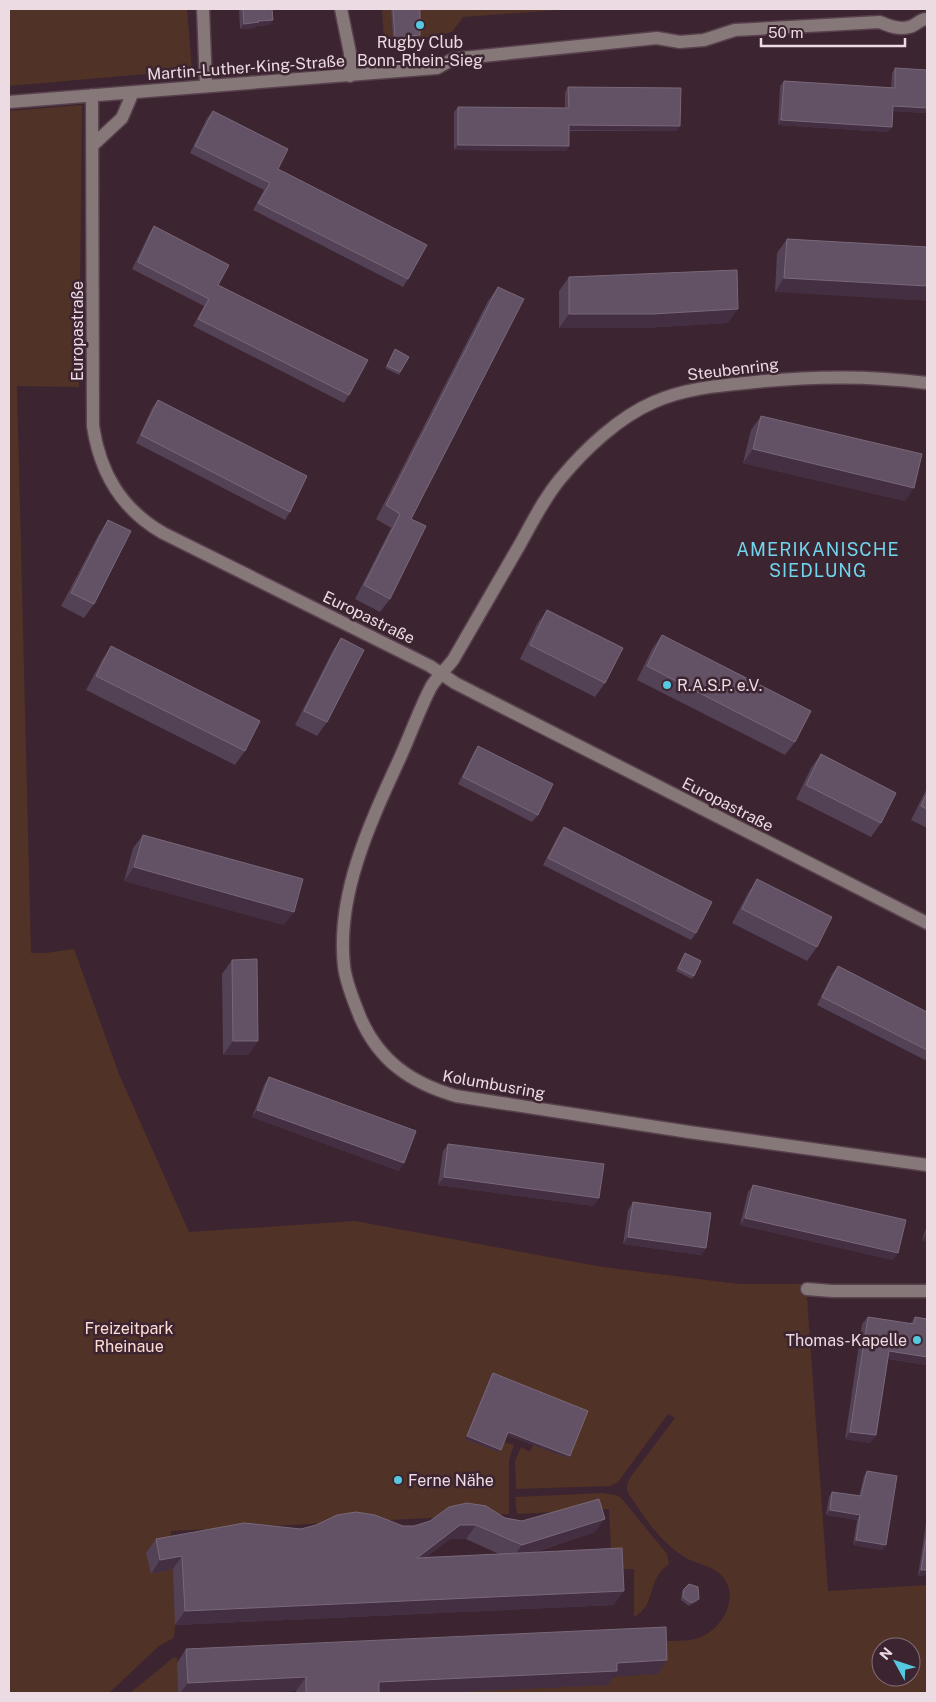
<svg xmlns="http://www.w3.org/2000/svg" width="936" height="1702" font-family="'Public Sans',sans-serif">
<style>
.green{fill:#513227;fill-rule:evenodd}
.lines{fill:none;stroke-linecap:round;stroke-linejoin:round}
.minor-casing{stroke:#58414d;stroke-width:15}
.minor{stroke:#867778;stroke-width:12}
.wall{fill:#534256;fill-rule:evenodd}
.shaded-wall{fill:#432f41}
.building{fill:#635265;stroke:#786879}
.poi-dot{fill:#56c9e1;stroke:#3c2431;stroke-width:2}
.labels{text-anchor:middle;stroke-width:5;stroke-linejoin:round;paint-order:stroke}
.poi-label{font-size:16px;fill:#ecdbe3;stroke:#3c2431;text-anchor:start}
.street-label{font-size:16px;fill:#ecdbe3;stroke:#3c2431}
.park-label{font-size:16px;fill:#fddcd1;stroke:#3c2431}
.neighbourhood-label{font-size:18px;letter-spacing:1px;fill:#70d6ed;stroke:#3c2431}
</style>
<rect width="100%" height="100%" fill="#3c2431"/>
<!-- green -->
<path class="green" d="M 9,9 L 187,9 L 192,70 L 9,86 Z
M 382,9 L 574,9 L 463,17 L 452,32 L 431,37 L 384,41 Z
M 82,105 L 79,387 L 17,386 L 31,953 L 46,953 L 74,949 L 119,1074 L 189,1232 L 355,1221 L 603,1267 L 738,1284 L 806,1284 L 828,1591 L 927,1585 L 927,1693 L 429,1693 L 607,1685 L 607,1677 L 657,1674 L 665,1641 C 674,1641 686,1641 695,1639 C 720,1633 741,1599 723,1577 C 713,1565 698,1565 686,1558 C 664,1544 651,1527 637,1506 C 634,1501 628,1495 627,1489 C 626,1484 629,1480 632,1475 L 675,1418 L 668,1414 L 618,1482 L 610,1486 L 516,1489 L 515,1461 L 521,1447 L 530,1452 L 533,1445 L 568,1458 L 491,1375 L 504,1442 L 514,1445 L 509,1460 L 509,1514 L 171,1531 L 172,1548 L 191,1566 L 175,1625 L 174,1638 L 159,1646 L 109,1693 L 9,1693 L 9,111 ZM 881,1647 L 911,1647 L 911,1677 L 881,1677 Z
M 602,1493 L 616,1495 L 622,1499 L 667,1554 L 669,1564 C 645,1581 658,1604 634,1617 L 634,1569 L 612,1569 L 609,1509 L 517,1514 L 515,1497 Z
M 173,1658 L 177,1658 L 178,1693 L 130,1693 Z"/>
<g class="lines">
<defs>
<path id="minor" d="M 203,9 L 206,85
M 341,9 L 350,53 L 350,76
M 92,95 L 93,426 C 100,473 121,509 163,533 L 430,666 L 455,683 L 927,923
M 9,102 L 437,68 L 453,59 L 657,38 L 680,42 L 704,40 L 735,30 L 880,22 C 889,26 899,30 909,27 C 916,26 919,19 927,19
M 93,145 L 122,118 L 133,92
M 927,383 C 867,375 807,376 746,383 C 715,386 683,389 654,402 C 619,417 585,449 561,478 C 544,498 532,523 519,546 C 497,584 475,622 453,660 C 446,669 436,678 431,687 C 419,710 410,736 399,760 C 370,823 336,895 344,966 C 346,984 354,1001 360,1017 C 379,1061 411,1083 456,1096 L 689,1132 L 927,1165
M 807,1289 L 832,1291 L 927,1291"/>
</defs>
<!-- minor casing -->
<use href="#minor" class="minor-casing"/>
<!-- minor -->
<use href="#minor" class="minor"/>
</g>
<!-- wall -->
<path class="wall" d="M 239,9 L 272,9 L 273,20 L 269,25 L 256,26 L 255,28 L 240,29 Z
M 391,9 L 420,9 L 420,35 L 418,38 L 393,40 Z
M 895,68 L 927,113 L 893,111 L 888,132 L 778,125 L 780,86 L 784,81 L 891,88 L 892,73 Z
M 568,87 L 677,131 L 569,131 L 569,146 L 566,151 L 454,150 L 454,112 L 458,107 L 565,108 L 565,92 Z
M 213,111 L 278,169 L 408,279 L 403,287 L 253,210 L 264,190 L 190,153 L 207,118 Z
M 154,226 L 218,285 L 349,395 L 344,403 L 193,326 L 204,306 L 132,269 L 149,234 Z
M 787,239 L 927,247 L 775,292 L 777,253 Z
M 569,277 L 728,323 L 643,328 L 559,328 L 559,291 Z
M 498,287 L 411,519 L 390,599 L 380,612 L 355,599 L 391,528 L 376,519 L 488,301 Z
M 395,349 L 409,357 L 399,375 L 385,368 Z
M 158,400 L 290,512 L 285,520 L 136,443 L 152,408 Z
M 761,416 L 905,501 L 743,463 L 751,430 Z
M 108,520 L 94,604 L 84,618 L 61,606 L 99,534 Z
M 547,610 L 605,683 L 595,697 L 520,659 L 537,624 Z
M 662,635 L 795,742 L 785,755 L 637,680 L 652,649 Z
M 341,638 L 327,722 L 317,736 L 295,725 L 332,652 Z
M 111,646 L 245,751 L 235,765 L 86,690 L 102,660 Z
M 478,746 L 538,815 L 532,822 L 458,784 L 473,754 Z
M 821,754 L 881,823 L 871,837 L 796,799 L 811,768 Z
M 927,788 L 927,828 L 911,820 Z
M 564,827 L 696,933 L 691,940 L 543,865 L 559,834 Z
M 143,835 L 284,925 L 124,881 L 133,848 Z
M 757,879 L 817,947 L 807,961 L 732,923 L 748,893 Z
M 685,953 L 694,976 L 692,979 L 676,971 Z
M 232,960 L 249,1055 L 223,1055 L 222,974 Z
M 838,966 L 927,1012 L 927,1061 L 817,1005 L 832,974 Z
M 269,1077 L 399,1171 L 252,1117 L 264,1085 Z
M 448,1144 L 594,1206 L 438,1185 L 443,1151 Z
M 753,1185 L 893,1260 L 740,1225 L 748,1192 Z
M 633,1202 L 706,1248 L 701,1255 L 623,1244 L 628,1210 Z
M 927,1225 L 927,1242 L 922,1240 Z
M 868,1317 L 910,1324 L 915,1317 L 927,1319 L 927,1365 L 888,1359 L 876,1435 L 870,1443 L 845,1439 L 862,1324 Z
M 493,1373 L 570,1456 L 568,1458 L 507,1435 L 499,1452 L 465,1439 L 491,1375 Z
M 867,1471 L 882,1550 L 853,1545 L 857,1520 L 826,1515 L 829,1497 L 832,1492 L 859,1496 L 864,1476 Z
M 927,1516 L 927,1575 L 918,1576 Z
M 505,1518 L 522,1521 L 595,1532 L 535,1552 L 614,1605 L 175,1625 L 173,1569 L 151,1574 L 146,1553 L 156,1539 L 301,1529 L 414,1526 ZM 450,1539 L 466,1539 L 499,1554 L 426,1557 Z
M 684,1589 L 697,1602 L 689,1606 L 681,1600 L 682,1591 Z
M 186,1649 L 667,1660 L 658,1674 L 614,1676 L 608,1685 L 431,1693 L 296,1693 L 296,1691 L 253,1693 L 178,1693 L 177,1663 Z"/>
<!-- shaded-wall -->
<path class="shaded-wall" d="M 273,20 L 269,25 L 256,26 L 255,28 L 240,29 L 244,24 L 258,21 Z
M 420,35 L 418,38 L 393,40 L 395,38 Z
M 893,106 L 927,108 L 927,113 L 890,111 Z
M 781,120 L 892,127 L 888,132 L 778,125 Z
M 569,125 L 680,126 L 677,131 L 566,130 Z
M 458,145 L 569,146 L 566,151 L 454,150 Z
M 784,278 L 927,286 L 927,301 L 775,292 Z
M 738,309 L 728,323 L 643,328 L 559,328 L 569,314 Z
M 753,449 L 914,488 L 905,501 L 743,463 Z
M 134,867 L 294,912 L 284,925 L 124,881 Z
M 233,1041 L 258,1041 L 249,1055 L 223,1055 Z
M 257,1110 L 404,1163 L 399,1171 L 252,1117 Z
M 444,1177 L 599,1198 L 594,1206 L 438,1185 Z
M 745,1218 L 898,1253 L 893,1260 L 740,1225 Z
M 927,1233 L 927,1242 L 922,1240 Z
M 628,1237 L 706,1248 L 701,1255 L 623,1244 Z
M 889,1351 L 927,1357 L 927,1365 L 884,1358 Z
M 508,1432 L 570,1456 L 568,1458 L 506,1435 Z
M 850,1432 L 876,1435 L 870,1443 L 845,1439 Z
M 467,1436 L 501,1450 L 499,1452 L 465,1439 Z
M 830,1510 L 860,1515 L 857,1520 L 826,1515 Z
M 605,1519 L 595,1532 L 512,1559 L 522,1545 Z
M 460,1525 L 476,1525 L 466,1539 L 450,1539 L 407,1571 L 417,1558 Z
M 856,1540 L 886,1545 L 882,1550 L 853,1545 Z
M 182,1556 L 173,1569 L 151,1574 L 160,1560 Z
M 921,1570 L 927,1570 L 927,1575 L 918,1576 Z
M 624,1591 L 614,1605 L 175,1625 L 185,1611 Z
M 699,1599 L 697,1602 L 689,1606 L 691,1603 Z
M 667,1660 L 658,1674 L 614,1676 L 608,1685 L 431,1693 L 371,1693 L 379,1682 L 617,1663 Z
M 306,1677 L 296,1691 L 253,1693 L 180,1693 L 188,1683 Z"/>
<!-- building -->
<path class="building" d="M 243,9 L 272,9 L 273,20 L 258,21 L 259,22 L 244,24 Z
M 393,9 L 420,9 L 420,35 L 395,38 Z
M 895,68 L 927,70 L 927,108 L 893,106 L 892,127 L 781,120 L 784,81 L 895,88 Z
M 568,87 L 681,88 L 680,126 L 569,125 L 569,146 L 458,145 L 458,107 L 569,108 Z
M 213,111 L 288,149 L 278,169 L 427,245 L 408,279 L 258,203 L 270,183 L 195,146 Z
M 154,226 L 229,265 L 218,285 L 368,360 L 349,395 L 198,319 L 209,299 L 138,262 Z
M 787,239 L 927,247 L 927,286 L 784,278 Z
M 737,270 L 738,309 L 653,314 L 569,314 L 569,277 Z
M 498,287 L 524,299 L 411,519 L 426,526 L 390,599 L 364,585 L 400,514 L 386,505 Z
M 395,349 L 409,357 L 400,372 L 387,366 Z
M 158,400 L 307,476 L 290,512 L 141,435 Z
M 761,416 L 922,454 L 914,488 L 753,449 Z
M 108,520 L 131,531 L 94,604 L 71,593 Z
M 547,610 L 623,648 L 605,683 L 530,645 Z
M 662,635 L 811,711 L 795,742 L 647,666 Z
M 341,638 L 364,650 L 327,722 L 304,711 Z
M 111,646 L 260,721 L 245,751 L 96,676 Z
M 478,746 L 553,784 L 538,815 L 463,777 Z
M 821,754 L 896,793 L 881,823 L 806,785 Z
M 927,793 L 927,809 L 921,806 Z
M 564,827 L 712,902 L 696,933 L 548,858 Z
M 143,835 L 303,879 L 294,912 L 134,867 Z
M 757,879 L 832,917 L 817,947 L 742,909 Z
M 685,953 L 701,961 L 694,976 L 678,968 Z
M 257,959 L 258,1041 L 233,1041 L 232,960 Z
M 838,966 L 927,1012 L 927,1050 L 822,997 Z
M 269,1077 L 416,1131 L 404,1163 L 257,1110 Z
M 448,1144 L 604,1164 L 599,1198 L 444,1177 Z
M 753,1185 L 906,1220 L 898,1253 L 745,1218 Z
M 633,1202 L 711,1213 L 706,1248 L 628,1237 Z
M 868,1317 L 914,1324 L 915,1317 L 927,1319 L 927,1357 L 889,1351 L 876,1435 L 850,1432 Z
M 493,1373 L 588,1411 L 570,1456 L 508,1432 L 501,1450 L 467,1436 Z
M 867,1471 L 897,1476 L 886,1545 L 856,1540 L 860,1515 L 830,1510 L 832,1492 L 861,1496 Z
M 599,1499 L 605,1519 L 522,1545 L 476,1525 L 460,1525 L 417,1558 L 622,1548 L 624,1591 L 185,1611 L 182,1556 L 160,1560 L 156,1539 L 244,1523 L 301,1529 L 316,1525 L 337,1515 L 356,1512 L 375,1515 L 403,1526 L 414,1526 L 430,1521 L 449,1507 L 467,1503 L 486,1506 L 505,1518 L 522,1521 Z
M 927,1533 L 927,1570 L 921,1570 Z
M 689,1584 L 698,1587 L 699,1599 L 691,1603 L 683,1597 L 684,1589 Z
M 666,1627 L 667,1660 L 617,1663 L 617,1671 L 379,1682 L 379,1693 L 306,1693 L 306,1677 L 188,1683 L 186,1649 Z"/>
<!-- markers -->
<g class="poi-dot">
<circle cx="420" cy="25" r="5"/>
<circle cx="667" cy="685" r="5"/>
<circle cx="917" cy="1340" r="5"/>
<circle cx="398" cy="1480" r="5"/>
</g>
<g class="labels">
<!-- poi labels -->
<g class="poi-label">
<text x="420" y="48" text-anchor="middle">Rugby Club<tspan x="420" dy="18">Bonn-Rhein-Sieg</tspan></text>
<text x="677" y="691">R.A.S.P. e.V.</text>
<text x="907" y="1346" text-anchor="end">Thomas-Kapelle</text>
<text x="408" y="1486">Ferne Nähe</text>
</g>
<!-- street labels -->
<g class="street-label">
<text transform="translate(246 67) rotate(-4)" y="6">Martin-Luther-King-Straße</text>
<text transform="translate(77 331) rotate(-90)" y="6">Europastraße</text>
<text transform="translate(733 369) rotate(-7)" y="6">Steubenring</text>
<text transform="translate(369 617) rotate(26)" y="6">Europastraße</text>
<text transform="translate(728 804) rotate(27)" y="6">Europastraße</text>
<text transform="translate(494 1084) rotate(10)" y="6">Kolumbusring</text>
</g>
<!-- park labels -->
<g class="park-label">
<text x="129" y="1334">Freizeitpark<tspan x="129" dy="18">Rheinaue</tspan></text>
</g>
<!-- neighbourhood labels -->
<g class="neighbourhood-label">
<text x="818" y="556">AMERIKANISCHE<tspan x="818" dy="21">SIEDLUNG</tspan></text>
</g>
</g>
<!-- border -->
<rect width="936" height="1702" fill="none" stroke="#ecdbe3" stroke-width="20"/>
<!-- north arrow -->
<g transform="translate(896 1662) rotate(310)"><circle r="24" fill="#3c2431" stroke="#826d78"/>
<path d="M0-4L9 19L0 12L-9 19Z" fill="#56c9e1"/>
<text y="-8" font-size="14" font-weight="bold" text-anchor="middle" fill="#ecdbe3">N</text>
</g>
<!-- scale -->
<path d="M761 38v8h144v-8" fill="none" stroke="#ecdbe3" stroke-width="2.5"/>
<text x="768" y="38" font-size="15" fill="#ecdbe3" stroke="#3c2431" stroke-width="4" paint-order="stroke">50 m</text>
</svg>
